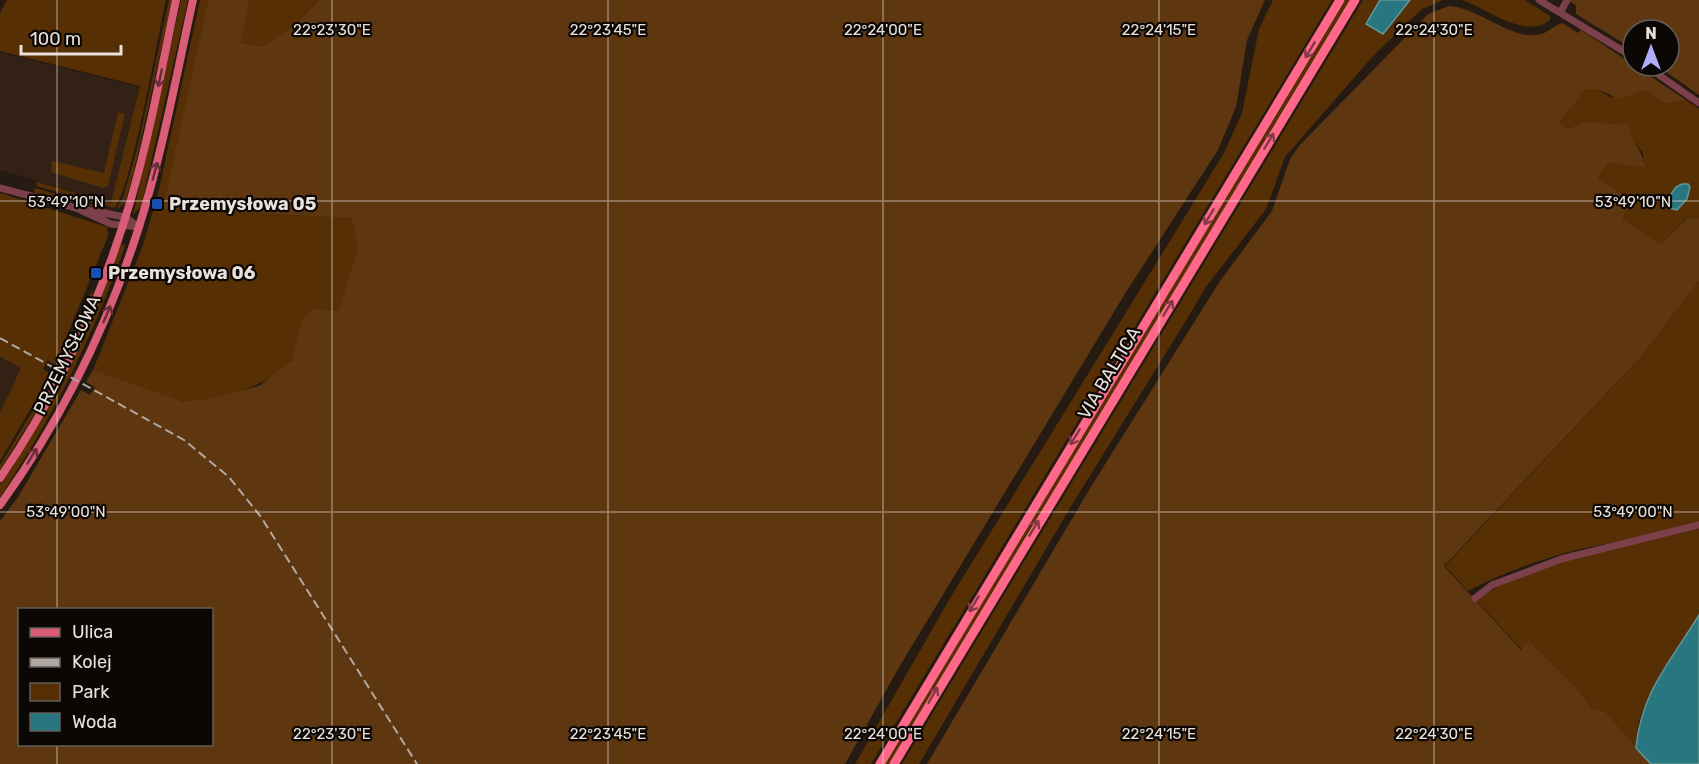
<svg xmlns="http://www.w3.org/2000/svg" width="1699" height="764" font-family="Rubik,sans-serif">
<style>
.built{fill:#322114}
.green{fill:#572f05}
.forest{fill:#5e3711;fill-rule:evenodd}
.water{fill:#28767f;stroke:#62969b;stroke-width:1.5}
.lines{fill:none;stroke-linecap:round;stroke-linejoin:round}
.minor{stroke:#7c404b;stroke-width:7}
.major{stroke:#da5d77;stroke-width:8}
.highway{stroke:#ff6889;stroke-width:9}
.rail{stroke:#b1a8a1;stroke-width:2;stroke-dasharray:9 4.5;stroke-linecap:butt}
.oneway{stroke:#853846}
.oneway2{stroke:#682e38}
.ticks{fill:none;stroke:#e9e1db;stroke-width:1.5;stroke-opacity:0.45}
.transit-dot{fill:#1a4fb4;stroke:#0b0704;stroke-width:2}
.labels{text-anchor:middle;stroke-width:4.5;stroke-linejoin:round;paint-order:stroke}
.poi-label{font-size:18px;font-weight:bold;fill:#e9e1db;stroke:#0b0704;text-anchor:start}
.street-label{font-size:18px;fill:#e9e1db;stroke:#0b0704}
.ticks-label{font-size:15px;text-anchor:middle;fill:#e9e1db;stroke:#0b0704;stroke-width:4.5;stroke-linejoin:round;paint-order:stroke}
</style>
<rect width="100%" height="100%" fill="#261b12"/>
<!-- built -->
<path class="built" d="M 0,52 L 140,87 L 111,203 L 0,170 Z
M 0,358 L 40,377 L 0,447 Z"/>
<!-- green -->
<path class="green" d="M 7,0 L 166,0 C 159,31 130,196 114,208 L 36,186 L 37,182 L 111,203 L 140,86 L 0,51 L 0,13 Z
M 169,0 L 172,0 L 134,171 L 125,203 L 116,210 L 123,198 L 138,145 Z
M 181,0 L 188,0 L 141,206 L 133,215 Z
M 200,0 L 208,0 L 164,209 L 353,218 L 358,248 L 338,311 L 315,308 C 289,329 305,342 291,360 C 274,384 213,404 183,402 C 164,401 114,378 93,370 L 142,248 L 158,194 Z
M 250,0 L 319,0 L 296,24 L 263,46 L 241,43 Z
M 1273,0 L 1332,0 L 871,764 L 855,764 L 949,600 L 1224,153 L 1242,113 L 1259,29 Z
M 1345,0 L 1350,0 L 889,764 L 885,764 Z
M 1363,0 L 1443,0 L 1422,9 L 1373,56 L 1285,157 L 1266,209 L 1206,287 L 1187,319 L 1073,503 L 919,764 L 902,764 Z
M 1462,0 L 1525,0 L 1550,16 L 1550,20 C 1525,40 1488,9 1462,0 Z
M 1584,89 L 1597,89 L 1610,97 L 1644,90 L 1666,104 L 1686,100 L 1699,109 L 1699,219 L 1686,218 L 1661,244 L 1621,219 L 1632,200 L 1598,178 L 1607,161 L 1644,168 L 1643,153 L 1630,137 L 1612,126 L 1584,122 L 1567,129 L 1559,123 Z
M 118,112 L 125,114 L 108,186 L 103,188 L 51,172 L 52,161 L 104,173 Z
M 35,188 L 111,210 L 111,211 L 34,193 Z
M 0,193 L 107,227 L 108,236 L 55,365 L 48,360 L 43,369 L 51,374 L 0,461 L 0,413 L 21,368 L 0,357 Z
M 121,244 L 125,245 L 122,255 C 89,344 52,419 0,497 L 0,485 L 11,469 Z
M 1699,281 L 1699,522 C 1661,535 1621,540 1581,549 C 1543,558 1502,573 1468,591 L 1445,566 L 1640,358 Z
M 93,288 L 92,297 L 60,368 L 58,367 Z
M 54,375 L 40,405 L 0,470 L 0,465 Z
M 1699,529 L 1699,615 L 1658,678 L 1639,720 L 1636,748 L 1592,709 L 1578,690 L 1530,642 L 1522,650 L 1476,600 L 1505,582 L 1573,558 Z"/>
<!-- forest -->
<path class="forest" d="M 208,0 L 250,0 L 241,43 L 263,46 L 296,24 L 319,0 L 1265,0 L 1247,40 L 1236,107 L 1218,150 L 1126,292 L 898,669 L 845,764 L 0,764 L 0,521 L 18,497 L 81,390 L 90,395 L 95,387 L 86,382 L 93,370 L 183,402 L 214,398 L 259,386 L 292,360 L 302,319 L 315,308 L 338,311 L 358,248 L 352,218 L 163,209 ZM 20,610 L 212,610 L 212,744 L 20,744 Z
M 1567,0 L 1699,0 L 1699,95 L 1658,66 L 1669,66 L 1669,30 L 1633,30 L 1633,49 L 1576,14 L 1576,5 Z
M 1449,6 C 1479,8 1510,39 1537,35 C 1547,34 1553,26 1562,23 L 1578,33 L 1581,30 L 1686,100 L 1666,104 L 1644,90 L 1619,99 L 1597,89 L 1585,89 L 1559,123 L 1567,129 L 1584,122 L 1629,125 C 1630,143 1643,149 1645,168 L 1608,162 L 1598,178 L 1632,200 L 1622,219 L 1661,244 L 1687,218 L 1699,219 L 1699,281 L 1640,358 L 1444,566 L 1521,650 L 1529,641 L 1578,690 L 1592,709 L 1604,711 L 1651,764 L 927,764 L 1092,485 L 1220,281 L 1272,211 L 1290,159 L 1299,146 L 1428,14 Z"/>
<!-- water -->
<path class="water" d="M 1380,0 L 1410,0 L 1383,34 L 1366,24 Z
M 1682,184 L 1688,184 L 1690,187 L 1687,199 L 1677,210 L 1668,208 L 1667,200 L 1676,187 Z
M 1699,615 L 1699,764 L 1651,764 L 1636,748 C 1641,692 1671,661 1699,615 Z"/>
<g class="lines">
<!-- minor -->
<path class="minor" d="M 1539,0 L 1633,57
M 1560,13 L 1567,0
M 1646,66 L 1699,103
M 0,188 L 76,208
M 76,208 L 125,217 L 139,227 L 111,224 Z
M 1475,598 L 1492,585 L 1561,559 L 1699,525"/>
<!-- major -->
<path class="major" d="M 0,478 C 58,393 102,298 131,199 C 150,134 162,66 176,0
M 0,505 C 60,422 107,327 138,230 C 162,155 176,77 193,0"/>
<!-- highway -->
<path class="highway" d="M 880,764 L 1340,0
M 894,764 L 1355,0"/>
<!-- rail -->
<path class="rail" d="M 0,338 L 184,440 L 229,477 L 261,517 L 417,764"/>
</g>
<!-- one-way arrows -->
<defs><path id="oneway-shaft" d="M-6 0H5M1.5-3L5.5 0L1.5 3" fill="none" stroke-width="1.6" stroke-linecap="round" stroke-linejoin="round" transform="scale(1.5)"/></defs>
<g class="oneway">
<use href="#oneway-shaft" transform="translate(1310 50) rotate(121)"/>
<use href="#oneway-shaft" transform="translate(1269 141) rotate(-59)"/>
<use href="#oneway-shaft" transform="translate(1209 217) rotate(121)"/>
<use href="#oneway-shaft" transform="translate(1168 308) rotate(-59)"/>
<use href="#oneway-shaft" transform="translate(1075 437) rotate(121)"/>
<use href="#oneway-shaft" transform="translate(1034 528) rotate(-59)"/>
<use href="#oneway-shaft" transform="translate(974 604) rotate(121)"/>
<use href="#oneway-shaft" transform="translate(933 695) rotate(-60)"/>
</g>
<g class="oneway2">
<use href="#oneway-shaft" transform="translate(160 78) rotate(102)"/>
<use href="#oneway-shaft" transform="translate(155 171) rotate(-75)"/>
<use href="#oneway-shaft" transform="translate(107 314) rotate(-67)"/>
<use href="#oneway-shaft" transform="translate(32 456) rotate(-59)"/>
</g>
<!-- ticks -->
<path class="ticks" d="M 57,0 L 57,610M 332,0 L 332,764M 608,0 L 608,764M 883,0 L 883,764M 1159,0 L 1159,764M 1434,0 L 1434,764M 0,201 L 1699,201M 0,512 L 1699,512M 57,744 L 57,764"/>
<!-- markers -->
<g class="transit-dot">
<rect x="151" y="198" width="12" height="12" rx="3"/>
<rect x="90" y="267" width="12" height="12" rx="3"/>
</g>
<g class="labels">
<!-- poi labels -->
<g class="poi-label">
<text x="169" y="210">Przemysłowa 05</text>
<text x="108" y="279">Przemysłowa 06</text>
</g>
<!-- street labels -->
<g class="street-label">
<text transform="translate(67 355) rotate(-64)" y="6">PRZEMYSŁOWA</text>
<text transform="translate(1109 373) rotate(-59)" y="6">VIA BALTICA</text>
</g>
</g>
<g class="ticks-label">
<text x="332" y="35">22°23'30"E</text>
<text x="608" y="35">22°23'45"E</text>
<text x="883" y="35">22°24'00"E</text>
<text x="1159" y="35">22°24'15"E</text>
<text x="1434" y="35">22°24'30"E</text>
<text x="66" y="207">53°49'10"N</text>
<text x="1633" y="207">53°49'10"N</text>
<text x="66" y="517">53°49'00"N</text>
<text x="1633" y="517">53°49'00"N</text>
<text x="332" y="739">22°23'30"E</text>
<text x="608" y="739">22°23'45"E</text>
<text x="883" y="739">22°24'00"E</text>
<text x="1159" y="739">22°24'15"E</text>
<text x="1434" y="739">22°24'30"E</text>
</g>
<!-- legend -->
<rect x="18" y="608" width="195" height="138" fill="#0b0704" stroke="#645e5a" stroke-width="1.5"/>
<rect x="30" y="628" width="30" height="9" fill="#da5d77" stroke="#645e5a" stroke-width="1.5"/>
<text x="72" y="638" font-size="18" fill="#e9e1db">Ulica</text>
<rect x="30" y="658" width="30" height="9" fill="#b1a8a1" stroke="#645e5a" stroke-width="1.5"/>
<text x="72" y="668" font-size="18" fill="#e9e1db">Kolej</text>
<rect x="30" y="683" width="30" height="18" fill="#572f05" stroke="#645e5a" stroke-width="1.5"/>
<text x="72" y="698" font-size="18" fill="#e9e1db">Park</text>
<rect x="30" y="713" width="30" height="18" fill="#28767f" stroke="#645e5a" stroke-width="1.5"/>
<text x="72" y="728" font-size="18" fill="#e9e1db">Woda</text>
<!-- north arrow -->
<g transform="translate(1651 48)"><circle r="28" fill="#0b0704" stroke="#645e5a" stroke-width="1.5"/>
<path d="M0-4.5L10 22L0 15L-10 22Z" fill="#b1adfa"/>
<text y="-9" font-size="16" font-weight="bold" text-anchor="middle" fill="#e9e1db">N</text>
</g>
<!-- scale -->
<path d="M21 45v9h100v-9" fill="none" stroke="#e9e1db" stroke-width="3"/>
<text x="30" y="45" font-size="18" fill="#e9e1db" stroke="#0b0704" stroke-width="4.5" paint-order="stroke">100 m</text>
</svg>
